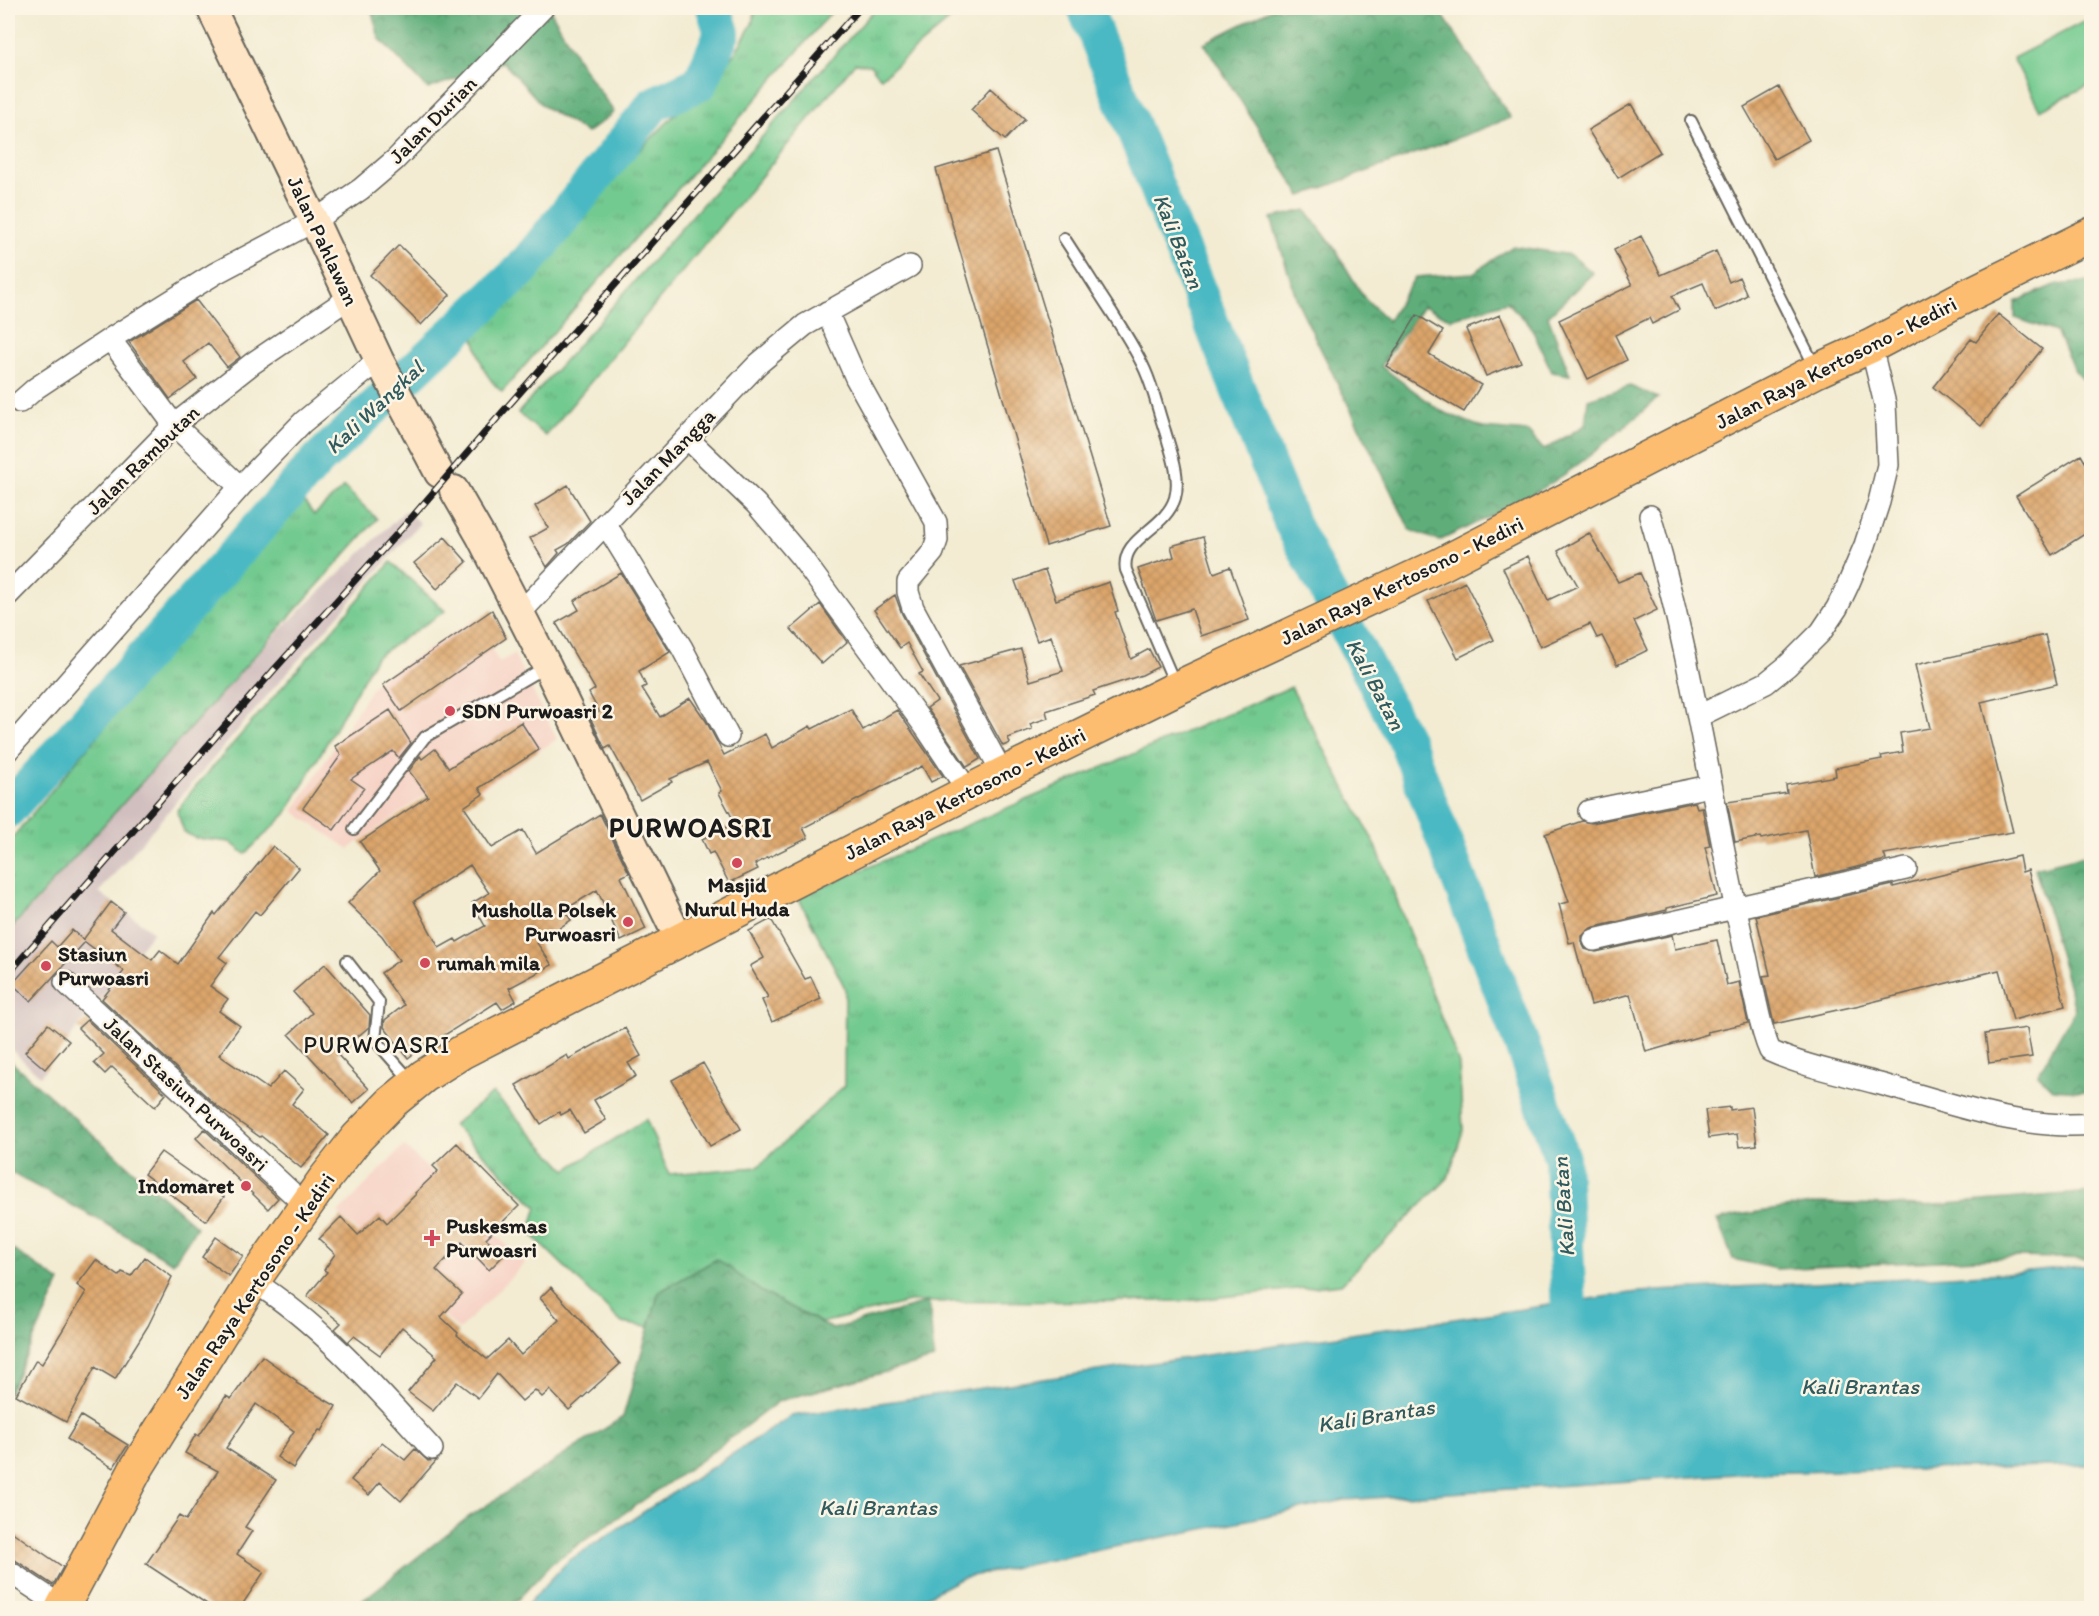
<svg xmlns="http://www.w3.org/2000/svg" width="2099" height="1616" font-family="Itim,sans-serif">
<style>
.built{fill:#f6d2c5}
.railway{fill:#d1bfbf}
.grass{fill:url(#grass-tufts);stroke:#487356;stroke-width:1.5}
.forest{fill:url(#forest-crowns);stroke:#3d654b;stroke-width:1.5}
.pitch{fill:#73ca90;stroke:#487356;stroke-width:1.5}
.water{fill:#4bb9c3;stroke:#346a70;stroke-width:1.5}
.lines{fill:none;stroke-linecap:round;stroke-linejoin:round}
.river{stroke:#4bb9c3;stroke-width:36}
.building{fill:url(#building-cross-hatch);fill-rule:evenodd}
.service-casing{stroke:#67655c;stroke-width:14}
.minor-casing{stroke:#67655c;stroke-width:24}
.secondary-casing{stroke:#67655c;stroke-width:32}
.trunk-casing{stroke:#67655c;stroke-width:36}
.service{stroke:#fff;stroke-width:10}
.minor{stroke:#fff;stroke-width:21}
.secondary{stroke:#fee5c5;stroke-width:28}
.trunk{stroke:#fdbd6f;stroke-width:33}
.rail-casing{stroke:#1c1c1c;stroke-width:7}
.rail{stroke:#fcf5e5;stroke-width:4.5;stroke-dasharray:14;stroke-linecap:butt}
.poi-dot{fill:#d1495b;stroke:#fcf5e5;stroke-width:2}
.labels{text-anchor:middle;stroke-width:5;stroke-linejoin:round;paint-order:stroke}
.street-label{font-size:21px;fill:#1c1c1c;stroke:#fcf5e5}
.poi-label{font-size:21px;font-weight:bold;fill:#1c1c1c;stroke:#fcf5e5;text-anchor:start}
.water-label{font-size:22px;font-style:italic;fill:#2f5b5f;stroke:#fcf5e5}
.quarter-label{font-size:24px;letter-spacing:1.5px;fill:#1c1c1c;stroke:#fcf5e5}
.district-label{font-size:27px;font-weight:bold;letter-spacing:1.5px;fill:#1c1c1c;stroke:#fcf5e5}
</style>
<defs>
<pattern id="grass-tufts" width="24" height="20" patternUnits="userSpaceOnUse" patternTransform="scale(1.5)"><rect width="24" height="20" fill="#73ca90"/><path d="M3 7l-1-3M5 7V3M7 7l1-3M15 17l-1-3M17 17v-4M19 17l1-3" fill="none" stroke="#63ad7c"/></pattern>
<pattern id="forest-crowns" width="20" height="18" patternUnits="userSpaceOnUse" patternTransform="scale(1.5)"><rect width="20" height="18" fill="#5eae7a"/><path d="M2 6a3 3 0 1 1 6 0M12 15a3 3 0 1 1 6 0" fill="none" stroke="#4d8d63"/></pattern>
<pattern id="building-cross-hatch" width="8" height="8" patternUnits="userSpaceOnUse" patternTransform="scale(1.5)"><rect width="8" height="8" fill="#dba56b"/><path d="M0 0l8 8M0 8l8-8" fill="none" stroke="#bb8d5c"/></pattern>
</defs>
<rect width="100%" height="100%" fill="#fcf5e5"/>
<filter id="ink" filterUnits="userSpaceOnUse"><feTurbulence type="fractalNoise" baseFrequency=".0167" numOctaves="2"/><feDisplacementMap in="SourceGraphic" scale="12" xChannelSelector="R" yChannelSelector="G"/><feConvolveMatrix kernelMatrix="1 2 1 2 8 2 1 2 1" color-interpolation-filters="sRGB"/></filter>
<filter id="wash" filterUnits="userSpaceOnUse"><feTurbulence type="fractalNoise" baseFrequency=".008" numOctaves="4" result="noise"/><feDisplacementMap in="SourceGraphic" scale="24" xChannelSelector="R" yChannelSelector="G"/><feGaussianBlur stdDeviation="1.35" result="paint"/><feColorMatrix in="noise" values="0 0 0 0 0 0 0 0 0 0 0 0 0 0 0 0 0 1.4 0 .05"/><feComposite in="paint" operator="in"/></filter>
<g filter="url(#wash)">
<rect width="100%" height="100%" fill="#f3ecd3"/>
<!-- built -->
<path class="built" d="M 475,620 L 499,662 L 514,654 L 557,739 L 481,789 L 466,766 L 349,849 L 293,811 L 376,682 Z
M 404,1146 L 525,1263 L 459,1330 L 338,1213 Z"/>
<!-- railway -->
<path class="railway" d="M 405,511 L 420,523 L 279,682 L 99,892 L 153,932 L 40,1076 L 8,1047 L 8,934 L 209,707 L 280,630 Z"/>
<!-- grass -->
<path class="grass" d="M 756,8 L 835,8 L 502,392 C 481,374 479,355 472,330 L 590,201 L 735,53 L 752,24 Z
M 876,8 L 964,8 L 881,78 L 870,65 L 855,63 L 546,436 L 518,413 Z
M 344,487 L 377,519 L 8,932 L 8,843 L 299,494 L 314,515 Z
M 391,562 L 445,611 L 376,657 L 286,814 L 245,854 L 230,842 L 195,838 L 184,832 L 177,811 L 191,792 Z
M 1291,687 L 1377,848 L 1459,1064 L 1463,1130 L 1448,1178 L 1341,1284 L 1186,1301 L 909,1302 L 742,1342 L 622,1323 L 529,1232 L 537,1207 L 453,1125 L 493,1093 L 566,1170 L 646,1119 L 669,1174 L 758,1167 L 844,1086 L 845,988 L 798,897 Z"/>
<!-- forest -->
<path class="forest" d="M 371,8 L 549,8 L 584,69 L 614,112 L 587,133 L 543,106 L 503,62 L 428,89 L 379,38 Z
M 1274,8 L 1438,8 L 1511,118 L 1301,196 L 1204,43 Z
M 1306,210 L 1333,246 L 1363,296 L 1388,321 L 1415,277 L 1473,273 L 1513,246 L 1571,255 L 1593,273 L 1548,316 L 1570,375 L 1552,372 L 1530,325 L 1507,302 L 1451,319 L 1423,306 L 1381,366 L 1441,411 L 1483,428 L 1528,432 L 1544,450 L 1585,425 L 1588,399 L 1630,386 L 1658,398 C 1628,424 1598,451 1565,474 C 1526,501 1482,520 1439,541 L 1410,530 L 1298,303 L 1271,218 Z
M 2091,282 L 2092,282 L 2091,386 L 2076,373 L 2056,332 L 2015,318 L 2015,302 L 2054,285 Z
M 2091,854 L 2091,1092 L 2053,1089 L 2038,1074 L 2075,1009 L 2035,868 Z
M 8,1059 L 197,1227 L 173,1263 L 105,1223 L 8,1171 Z
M 2091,1192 L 2091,1259 L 2018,1257 L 1776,1269 L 1733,1259 L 1717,1220 L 1738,1215 L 1818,1203 L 1923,1206 Z
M 8,1246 L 60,1282 L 8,1395 Z
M 717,1259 L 762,1292 L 833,1329 L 929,1302 L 934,1359 L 779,1401 L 700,1461 L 552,1563 L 510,1608 L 353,1608 L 467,1518 L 623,1417 L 659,1292 Z"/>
<!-- pitch -->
<path class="pitch" d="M 2091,18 L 2091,84 L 2040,110 L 2013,58 Z"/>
<!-- water -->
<path class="water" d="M 2091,1265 L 2091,1465 L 1752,1473 L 1345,1500 L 962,1578 L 905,1608 L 524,1608 L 568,1561 L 791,1416 L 1638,1292 L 2006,1273 Z"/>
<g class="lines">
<!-- river -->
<path class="river" d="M 1085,8 L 1292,524 L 1407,743 L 1528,1061 L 1562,1159 L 1569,1312 L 1567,1350
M 8,810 L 319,459 L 522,269 L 654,104 L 700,83 L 722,33 L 714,8"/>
</g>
<g id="blocks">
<!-- building -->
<path class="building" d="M 1779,87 L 1809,140 L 1774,159 L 1744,107 Z
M 991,88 L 1025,119 L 1005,140 L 971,110 Z
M 1631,104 L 1660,152 L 1618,178 L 1588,130 Z
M 996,151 L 1111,526 L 1046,546 L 936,169 Z
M 1641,236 L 1661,275 L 1716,251 L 1729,282 L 1739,277 L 1747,295 L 1740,299 L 1740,300 L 1715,311 L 1703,283 L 1672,296 L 1679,310 L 1652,324 L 1649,318 L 1615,335 L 1627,360 L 1588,379 L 1559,320 L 1632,285 L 1614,250 Z
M 399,245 L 450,295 L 421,325 L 370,275 Z
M 196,300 L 240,357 L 227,367 L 208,343 L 184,362 L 197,379 L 170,399 L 129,342 Z
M 1998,314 L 2042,349 L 1981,426 L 1933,387 L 1971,339 L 1976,342 Z
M 1417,315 L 1443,331 L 1429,354 L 1481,385 L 1464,412 L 1386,366 Z
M 1500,315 L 1521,362 L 1486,376 L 1466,329 Z
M 2081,455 L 2091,472 L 2091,530 L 2052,555 L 2016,496 Z
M 568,485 L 590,521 L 568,544 L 557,550 L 559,553 L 547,567 L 530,538 L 548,528 L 535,506 Z
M 1589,533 L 1618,582 L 1640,573 L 1657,610 L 1634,621 L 1648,650 L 1617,665 L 1602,636 L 1597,638 L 1590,624 L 1540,647 L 1503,568 L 1528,556 L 1548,600 L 1578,586 L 1558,551 Z
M 445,537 L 467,562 L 437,589 L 414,563 Z
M 1203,537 L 1214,573 L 1230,567 L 1249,620 L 1201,636 L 1192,609 L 1156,620 L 1138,569 L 1174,557 L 1171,546 Z
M 1045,570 L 1056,600 L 1109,582 L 1118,611 L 1115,612 L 1131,659 L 1149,649 L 1158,667 L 1142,675 L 1093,691 L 1095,695 L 1046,711 L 1048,718 L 1030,724 L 1032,729 L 1008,738 L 1010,743 L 1003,746 L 959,666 L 1021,649 L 1030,681 L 1063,671 L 1051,636 L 1037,641 L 1015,581 Z
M 621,573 L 670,652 L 639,671 L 646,686 L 642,688 L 660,717 L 690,698 L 706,721 L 724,755 L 765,734 L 772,748 L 810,726 L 812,729 L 851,709 L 863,730 L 897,710 L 943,776 L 931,782 L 922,766 L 803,828 L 808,838 L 755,864 L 758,869 L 729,883 L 713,852 L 709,854 L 702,839 L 735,823 L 719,793 L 722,791 L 707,762 L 670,779 L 672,782 L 640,800 L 610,746 L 605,749 L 590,717 L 599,712 L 589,693 L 595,689 L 556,623 L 579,610 L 574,601 Z
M 1465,582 L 1494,640 L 1458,658 L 1428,601 Z
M 895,595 L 902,614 L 980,759 L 967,767 L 927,708 L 937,701 L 919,674 L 923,672 L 907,643 L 900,648 L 874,610 Z
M 820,604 L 847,642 L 822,664 L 791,629 Z
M 492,610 L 506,638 L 401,711 L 383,685 Z
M 2045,635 L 2057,684 L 1981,702 L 2013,832 L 1884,854 L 1886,860 L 1815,877 L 1806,830 L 1761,839 L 1760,837 L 1735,842 L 1727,802 L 1787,793 L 1786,785 L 1836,776 L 1835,768 L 1882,759 L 1881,756 L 1903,752 L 1900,733 L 1930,728 L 1915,665 Z
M 390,710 L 411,743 L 399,758 L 393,751 L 351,779 L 364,788 L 334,830 L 303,808 L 341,755 L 335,746 Z
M 521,722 L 539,750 L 479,788 L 483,794 L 464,807 L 492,848 L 523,830 L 536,853 L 600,814 L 629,873 L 621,877 L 646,929 L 621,941 L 597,890 L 564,910 L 571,920 L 537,943 L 552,965 L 509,988 L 516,1001 L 502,1009 L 497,1002 L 432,1043 L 431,1041 L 408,1058 L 384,1027 L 385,1020 L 404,1005 L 381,973 L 399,960 L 382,936 L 348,903 L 380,871 L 360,842 L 428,796 L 409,771 L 420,756 L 422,759 L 435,749 L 449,768 ZM 470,865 L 489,893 L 472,903 L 485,926 L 457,942 L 455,939 L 439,948 L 414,901 Z
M 1695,802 L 1697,808 L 1702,807 L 1710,846 L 1705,847 L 1717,896 L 1667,908 L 1667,910 L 1591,928 L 1582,936 L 1582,943 L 1585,949 L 1596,952 L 1672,935 L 1675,949 L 1717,940 L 1727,985 L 1739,982 L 1748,1023 L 1707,1032 L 1708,1034 L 1646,1052 L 1630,994 L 1591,1005 L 1574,942 L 1569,943 L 1559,904 L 1569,902 L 1545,834 L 1582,821 L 1592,823 Z
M 273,846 L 299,868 L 260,915 L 255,911 L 219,957 L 227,963 L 210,986 L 228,999 L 219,1011 L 240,1026 L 219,1055 L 268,1089 L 284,1071 L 304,1089 L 292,1104 L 329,1135 L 301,1168 L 261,1136 L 260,1137 L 218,1107 L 102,999 L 124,971 L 85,942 L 31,1001 L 12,984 L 51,941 L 57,947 L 72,930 L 83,940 L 111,902 L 124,912 L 111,929 L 152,960 L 160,950 L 178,964 L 214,913 L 216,915 Z
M 2019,856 L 2022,872 L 2028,870 L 2065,1006 L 2013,1020 L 1999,970 L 1860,1005 L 1774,1024 L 1763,976 L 1770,975 L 1756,916 L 1893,885 L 1893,887 Z
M 771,919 L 805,979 L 811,977 L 821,999 L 772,1022 L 762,1000 L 768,997 L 750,966 L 764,958 L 749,931 Z
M 325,964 L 370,1015 L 369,1027 L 337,1054 L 369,1089 L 353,1103 L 289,1034 L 312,1013 L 293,992 Z
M 87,1020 L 166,1094 L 155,1107 L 112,1067 L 105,1074 L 94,1063 L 104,1054 L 78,1028 Z
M 48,1024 L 69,1041 L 45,1069 L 25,1052 Z
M 625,1028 L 641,1056 L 628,1063 L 636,1076 L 594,1100 L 606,1120 L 584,1133 L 570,1110 L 561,1115 L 559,1112 L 541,1124 L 516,1085 L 567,1055 L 569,1059 Z
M 2027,1028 L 2032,1057 L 1989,1063 L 1985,1034 Z
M 703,1063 L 741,1129 L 710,1146 L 672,1080 Z
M 1730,1107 L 1730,1110 L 1752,1107 L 1757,1145 L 1739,1147 L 1737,1134 L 1709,1138 L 1705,1110 Z
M 204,1129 L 278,1198 L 268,1209 L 196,1138 Z
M 457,1143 L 519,1206 L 486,1238 L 503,1256 L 489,1270 L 462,1242 L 436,1270 L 462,1294 L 441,1317 L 458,1333 L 457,1335 L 487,1359 L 508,1340 L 521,1355 L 559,1320 L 540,1298 L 551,1287 L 620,1364 L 569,1410 L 550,1390 L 542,1397 L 535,1390 L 522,1401 L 497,1374 L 478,1398 L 457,1382 L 433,1411 L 408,1392 L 437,1357 L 402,1327 L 380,1355 L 354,1336 L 348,1342 L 335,1329 L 341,1323 L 307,1296 L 327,1272 L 324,1270 L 335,1254 L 319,1239 L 341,1217 L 358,1235 L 380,1215 L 387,1223 L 416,1194 L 415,1193 L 438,1171 L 433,1166 Z
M 161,1152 L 224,1197 L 206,1221 L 144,1174 Z
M 216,1237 L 243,1256 L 229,1276 L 202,1257 Z
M 145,1257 L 172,1277 L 148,1326 L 115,1379 L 95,1367 L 66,1422 L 16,1395 L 36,1360 L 42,1364 L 86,1292 L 77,1285 L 96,1260 L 119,1276 L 122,1272 L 131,1276 Z
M 262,1356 L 297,1381 L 296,1383 L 336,1406 L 322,1431 L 319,1430 L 293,1468 L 277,1457 L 294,1431 L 256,1404 L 226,1448 L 276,1480 L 245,1527 L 252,1531 L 237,1554 L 264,1572 L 240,1608 L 213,1608 L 146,1564 L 179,1516 L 186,1520 L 218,1471 L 185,1453 L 196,1434 L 199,1436 L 226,1396 L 231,1399 Z
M 81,1416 L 128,1445 L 113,1468 L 67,1439 Z
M 382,1442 L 405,1460 L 415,1449 L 428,1461 L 437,1460 L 401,1501 L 380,1482 L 369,1495 L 351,1480 Z
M 8,1529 L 63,1567 L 53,1585 L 15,1560 L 8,1558 Z"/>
</g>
</g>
<g filter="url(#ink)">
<use href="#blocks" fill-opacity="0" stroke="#67655c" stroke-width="1.5"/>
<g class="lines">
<defs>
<path id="service" d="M 1691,121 L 1815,367
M 1064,238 C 1080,262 1095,287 1111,311 C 1123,330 1136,350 1145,370 C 1154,390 1158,411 1165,431 C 1171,452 1181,476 1175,498 C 1165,530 1120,538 1126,570 L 1175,684
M 354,829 L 425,737 L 547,666
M 347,961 L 379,1002 L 375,1040 L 412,1082"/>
<path id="minor" d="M 827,312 L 856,378 L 936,522 L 937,540 L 933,552 L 908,582 L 908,592 L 913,608 L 1003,774
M 20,402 L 36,388 L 110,339
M 687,438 L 756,504 L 801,557 L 926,728 L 968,791
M 240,487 L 174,425 L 110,339 L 216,273 L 314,221 L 361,189 L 395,160 L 543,8
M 1650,516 C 1688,642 1707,772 1734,900 C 1740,929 1747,959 1753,989 C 1758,1010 1761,1031 1770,1051 C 1803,1066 1840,1073 1876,1083 C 1945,1101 2019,1131 2092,1124
M 605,523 L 682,648 L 728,736
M 8,595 L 174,425 L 253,363 L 349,298
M 519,614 L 758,364 L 805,325 L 910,266
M 1699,716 L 1766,683 L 1787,666 L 1821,632 L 1837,608 L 1848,585 L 1865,545 L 1879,502 L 1888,465 L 1885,404 L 1871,346
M 8,750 L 240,487 L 303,422 L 379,360
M 1589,811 L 1710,786
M 1594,940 L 1906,869
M 65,982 L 306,1206
M 253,1281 C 323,1326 377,1389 432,1449
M 8,1571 L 63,1607"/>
<path id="secondary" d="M 211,8 L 314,221 L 379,360 L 439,473
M 454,490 L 481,537 L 547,666 L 679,939"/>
<path id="trunk" d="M 62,1608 L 136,1469 L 253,1281 L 324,1180 L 357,1138 L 391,1103 L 424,1076 L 462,1052 L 1003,774 L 1177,688 L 1440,565 L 1816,371 L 1871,346 L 1958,300 L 2092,234"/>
</defs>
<!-- service casing -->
<use href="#service" class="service-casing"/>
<!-- minor casing -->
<use href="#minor" class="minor-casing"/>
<!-- secondary casing -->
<use href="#secondary" class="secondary-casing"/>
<!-- trunk casing -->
<use href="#trunk" class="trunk-casing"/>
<!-- service -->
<use href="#service" class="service"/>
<!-- minor -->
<use href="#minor" class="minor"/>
<!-- secondary -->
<use href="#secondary" class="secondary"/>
<!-- trunk -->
<use href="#trunk" class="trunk"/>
<defs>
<path id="rail" d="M 8,974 L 273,671 L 413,516 L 500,415 L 860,8"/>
</defs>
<!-- rail casing -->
<use href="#rail" class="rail-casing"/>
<!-- rail -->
<use href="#rail" class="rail"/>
</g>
</g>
<!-- markers -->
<g class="poi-dot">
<circle cx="450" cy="711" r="6"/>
<circle cx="737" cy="863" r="6"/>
<circle cx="628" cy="922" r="6"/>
<circle cx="425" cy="963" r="6"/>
<circle cx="46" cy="966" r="6"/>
<circle cx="246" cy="1186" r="6"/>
<path d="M429 1229h6v6h6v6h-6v6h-6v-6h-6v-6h6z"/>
</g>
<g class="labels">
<!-- street labels -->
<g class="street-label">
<text transform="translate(433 120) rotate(-45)" y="7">Jalan Durian</text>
<text transform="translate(323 241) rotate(65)" y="7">Jalan Pahlawan</text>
<text transform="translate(1836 363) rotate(-27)" y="7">Jalan Raya Kertosono - Kediri</text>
<text transform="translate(668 457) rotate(-46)" y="7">Jalan Mangga</text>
<text transform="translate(143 460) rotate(-44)" y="7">Jalan Rambutan</text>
<text transform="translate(1402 581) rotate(-26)" y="7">Jalan Raya Kertosono - Kediri</text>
<text transform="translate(965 794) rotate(-27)" y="7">Jalan Raya Kertosono - Kediri</text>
<text transform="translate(186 1094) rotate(43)" y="7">Jalan Stasiun Purwoasri</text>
<text transform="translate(255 1286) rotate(-56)" y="7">Jalan Raya Kertosono - Kediri</text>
</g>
<!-- poi labels -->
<g class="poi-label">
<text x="462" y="718">SDN Purwoasri 2</text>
<text x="737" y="892" text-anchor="middle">Masjid<tspan x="737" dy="24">Nurul Huda</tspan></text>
<text x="616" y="917" text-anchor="end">Musholla Polsek<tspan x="616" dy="24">Purwoasri</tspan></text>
<text x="58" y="961">Stasiun<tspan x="58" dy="24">Purwoasri</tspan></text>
<text x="437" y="970">rumah mila</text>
<text x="234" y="1193" text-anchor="end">Indomaret</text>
<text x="446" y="1233">Puskesmas<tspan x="446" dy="24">Purwoasri</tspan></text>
</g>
<!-- water labels -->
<g class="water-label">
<text transform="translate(1179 241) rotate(68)" y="8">Kali Batan</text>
<text transform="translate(374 407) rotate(-43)" y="8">Kali Wangkal</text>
<text transform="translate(1376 684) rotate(62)" y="8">Kali Batan</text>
<text transform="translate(1563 1207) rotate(-94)" y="8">Kali Batan</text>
<text x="1860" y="1394">Kali Brantas</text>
<text transform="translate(1376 1415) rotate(-9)" y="8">Kali Brantas</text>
<text x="878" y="1515">Kali Brantas</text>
</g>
<!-- quarter labels -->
<g class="quarter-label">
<text x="377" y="1053">PURWOASRI</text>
</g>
<!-- district labels -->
<g class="district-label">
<text x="691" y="837">PURWOASRI</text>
</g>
</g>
<!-- margin -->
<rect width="2099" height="1616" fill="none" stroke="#fcf5e5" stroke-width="30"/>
</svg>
